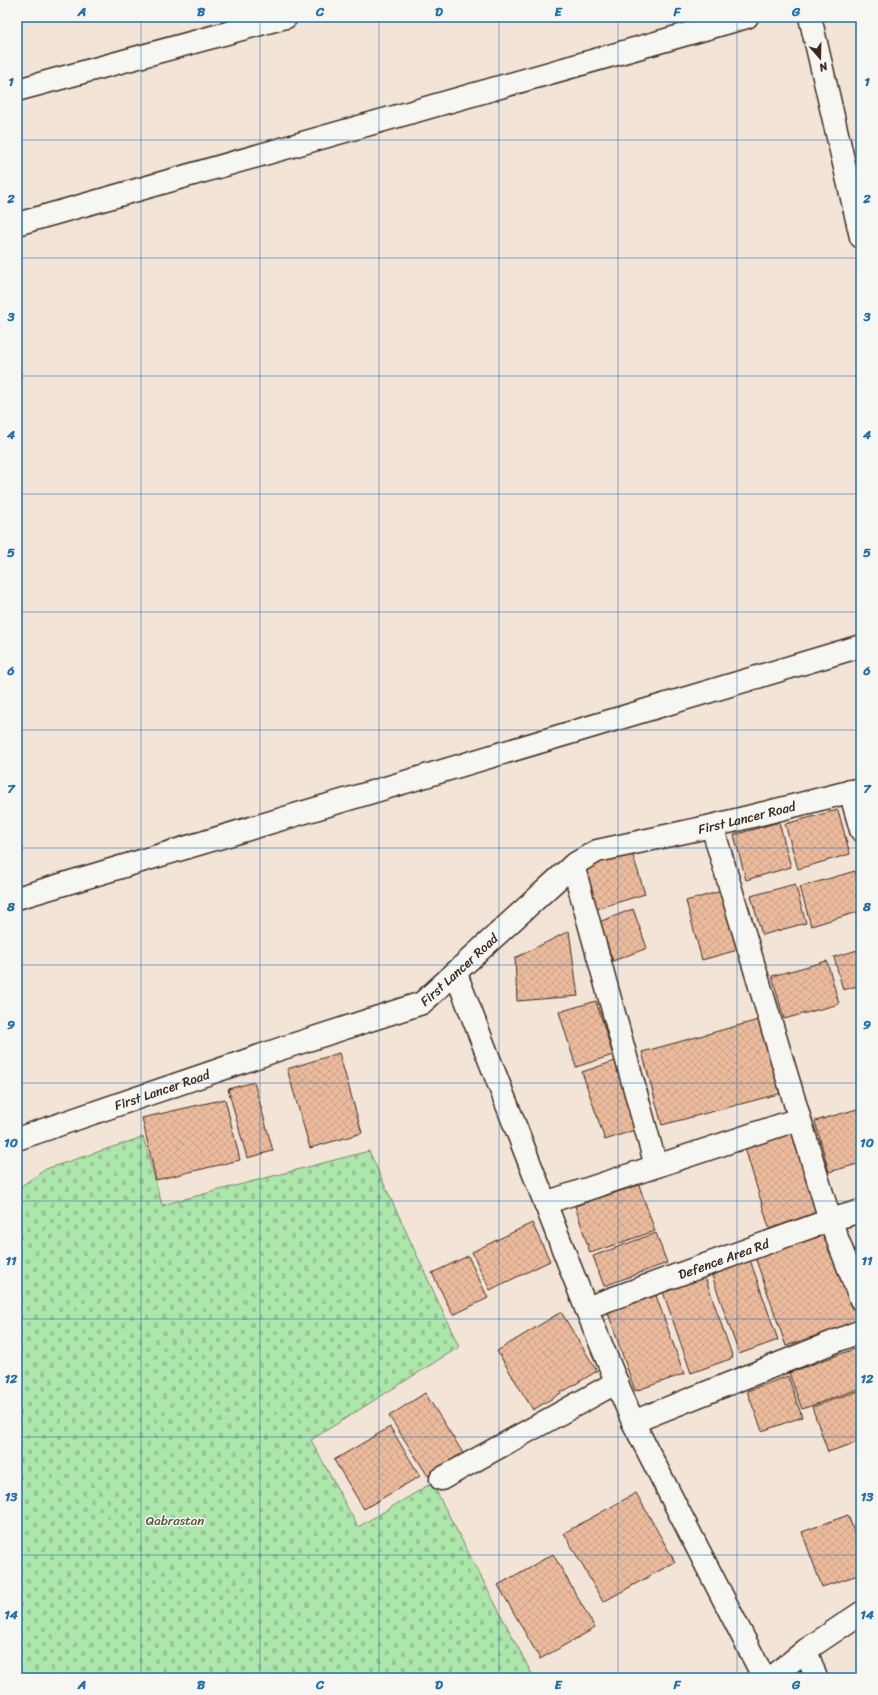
<svg xmlns="http://www.w3.org/2000/svg" width="878" height="1695" font-family="Sriracha,sans-serif">
<style>
.cemetery{fill:url(#cemetery-stones);stroke:#748864}
.building{fill:url(#building-cross-hatch);stroke:#3b2a1e}
.lines{fill:none;stroke-linecap:round;stroke-linejoin:round}
.minor-casing{stroke:#3b2a1e;stroke-width:25}
.minor{stroke:#f6f6f2;stroke-width:22}
.grid{fill:none;stroke:#1f6fb2;stroke-width:1;stroke-opacity:0.55}
.labels{text-anchor:middle;stroke-width:3;stroke-linejoin:round;paint-order:stroke}
.street-label{font-size:13px;fill:#3b2a1e;stroke:#f6f6f2}
.park-label{font-size:13px;fill:#575941;stroke:#f6f6f2}
.neatline{fill:none;stroke:#1f6fb2;stroke-width:1.5}
.grid-label{font-size:13px;text-anchor:middle;font-weight:bold;fill:#1f6fb2}
</style>
<defs>
<pattern id="cemetery-stones" width="16" height="16" patternUnits="userSpaceOnUse"><rect width="16" height="16" fill="#ace6aa"/><path d="M2 7V4a2 2 0 0 1 4 0v3zM10 15v-3a2 2 0 0 1 4 0v3z" fill="#95c592"/></pattern>
<pattern id="building-cross-hatch" width="8" height="8" patternUnits="userSpaceOnUse"><rect width="8" height="8" fill="#ecbb9d"/><path d="M0 0l8 8M0 8l8-8" fill="none" stroke="#cba187"/></pattern>
</defs>
<rect width="100%" height="100%" fill="#f3e4d8"/>
<filter id="ink" filterUnits="userSpaceOnUse"><feTurbulence type="fractalNoise" baseFrequency=".025" numOctaves="2"/><feDisplacementMap in="SourceGraphic" scale="8" xChannelSelector="R" yChannelSelector="G"/><feConvolveMatrix kernelMatrix="1 2 1 2 8 2 1 2 1" color-interpolation-filters="sRGB"/></filter>
<g filter="url(#ink)">
<!-- cemetery -->
<path class="cemetery" d="M 143,1137 L 162,1205 L 369,1151 L 459,1347 L 311,1440 L 358,1527 L 432,1483 L 534,1678 L 17,1678 L 17,1189 L 46,1169 Z"/>
<!-- building -->
<path class="building" d="M 838,810 L 850,854 L 798,869 L 785,824 Z
M 779,822 L 791,867 L 746,880 L 734,835 Z
M 631,849 L 645,894 L 596,909 L 582,864 Z
M 855,871 L 861,893 L 861,911 L 811,926 L 800,887 Z
M 795,884 L 806,923 L 762,935 L 751,896 Z
M 725,890 L 741,949 L 702,960 L 686,901 Z
M 633,909 L 647,948 L 613,961 L 599,922 Z
M 569,931 L 578,996 L 517,1001 L 515,958 Z
M 861,949 L 861,985 L 843,990 L 834,957 Z
M 827,961 L 839,1004 L 784,1019 L 772,976 Z
M 596,1001 L 613,1055 L 576,1067 L 559,1012 Z
M 762,1019 L 782,1093 L 662,1125 L 642,1052 Z
M 339,1053 L 362,1133 L 310,1148 L 287,1069 Z
M 618,1060 L 641,1128 L 605,1140 L 582,1072 Z
M 254,1082 L 273,1151 L 247,1158 L 228,1089 Z
M 225,1099 L 240,1160 L 156,1180 L 142,1118 Z
M 861,1108 L 861,1163 L 829,1172 L 815,1121 Z
M 793,1133 L 818,1216 L 770,1231 L 745,1148 Z
M 639,1185 L 655,1231 L 590,1253 L 575,1206 Z
M 532,1223 L 550,1261 L 490,1290 L 472,1252 Z
M 829,1230 L 861,1320 L 786,1346 L 755,1257 Z
M 656,1233 L 667,1263 L 604,1286 L 593,1256 Z
M 861,1248 L 861,1278 L 852,1251 Z
M 468,1256 L 488,1298 L 453,1315 L 432,1273 Z
M 749,1257 L 778,1340 L 739,1354 L 710,1270 Z
M 704,1274 L 733,1358 L 691,1373 L 662,1289 Z
M 654,1290 L 684,1374 L 635,1391 L 606,1307 Z
M 561,1312 L 597,1371 L 533,1410 L 497,1351 Z
M 854,1349 L 861,1368 L 861,1388 L 802,1409 L 789,1373 Z
M 788,1376 L 802,1417 L 762,1431 L 747,1391 Z
M 861,1390 L 861,1441 L 828,1452 L 812,1407 Z
M 425,1393 L 463,1453 L 428,1476 L 389,1416 Z
M 390,1427 L 420,1476 L 364,1509 L 334,1460 Z
M 636,1493 L 675,1562 L 603,1602 L 564,1533 Z
M 848,1515 L 861,1551 L 861,1574 L 822,1587 L 802,1532 Z
M 553,1554 L 595,1628 L 540,1659 L 498,1585 Z"/>
<g class="lines">
<defs>
<g id="minor">
<path d="M 810,17 L 861,237"/>
<path d="M 17,90 L 286,17"/>
<path d="M 17,224 L 747,17"/>
<path d="M 850,791 L 861,830"/>
<path d="M 712,826 L 830,1220 L 861,1300"/>
<path d="M 573,865 L 656,1166"/>
<path d="M 17,898 L 861,646"/>
<path d="M 456,974 L 586,1308 L 633,1422 L 764,1678"/>
<path id="s1" d="M 17,1139 L 283,1048 L 422,1003 L 573,865 L 597,851 L 712,826 L 861,789"/>
<path d="M 545,1203 L 799,1119"/>
<path id="s2" d="M 586,1308 L 830,1220 L 861,1211"/>
<path d="M 633,1422 L 861,1331"/>
<path d="M 441,1479 L 617,1382"/>
<path d="M 806,1650 L 816,1678"/>
<path d="M 771,1678 L 806,1650 L 861,1613"/>
</g>
</defs>
<!-- minor casing -->
<use href="#minor" class="minor-casing"/>
<!-- minor -->
<use href="#minor" class="minor"/>
</g>
</g>
<!-- grid -->
<path class="grid" d="M 141,17 L 141,1678M 260,17 L 260,1678M 379,17 L 379,1678M 499,17 L 499,1678M 618,17 L 618,1678M 737,17 L 737,1678M 17,140 L 861,140M 17,258 L 861,258M 17,376 L 861,376M 17,494 L 861,494M 17,612 L 861,612M 17,730 L 861,730M 17,848 L 861,848M 17,965 L 861,965M 17,1083 L 861,1083M 17,1201 L 861,1201M 17,1319 L 861,1319M 17,1437 L 861,1437M 17,1555 L 861,1555"/>
<g class="labels">
<!-- street labels -->
<g class="street-label">
<text dy="5" stroke="none"><textPath href="#s1" startOffset="813">First Lancer Road</textPath></text>
<text dy="5" stroke="none"><textPath href="#s1" startOffset="477">First Lancer Road</textPath></text>
<text dy="5" stroke="none"><textPath href="#s1" startOffset="153">First Lancer Road</textPath></text>
<text dy="5" stroke="none"><textPath href="#s2" startOffset="146">Defence Area Rd</textPath></text>
</g>
<!-- park labels -->
<g class="park-label">
<text x="175" y="1525">Qabrastan</text>
</g>
</g>
<!-- margin -->
<rect width="878" height="1695" fill="none" stroke="#f6f6f2" stroke-width="44"/>
<!-- north arrow -->
<g transform="translate(820 58) rotate(160)" stroke="#f6f6f2" stroke-width="3" paint-order="stroke">
<path d="M0-3L7 15L0 10L-7 15Z" fill="#3b2a1e"/>
<text y="-6" font-size="11" font-weight="bold" text-anchor="middle" fill="#3b2a1e">N</text>
</g>
<rect x="22" y="22" width="834" height="1651" class="neatline"/>
<g class="grid-label">
<text x="82" y="16">A</text>
<text x="201" y="16">B</text>
<text x="320" y="16">C</text>
<text x="439" y="16">D</text>
<text x="558" y="16">E</text>
<text x="677" y="16">F</text>
<text x="796" y="16">G</text>
<text x="11" y="86">1</text>
<text x="867" y="86">1</text>
<text x="11" y="203">2</text>
<text x="867" y="203">2</text>
<text x="11" y="321">3</text>
<text x="867" y="321">3</text>
<text x="11" y="439">4</text>
<text x="867" y="439">4</text>
<text x="11" y="557">5</text>
<text x="867" y="557">5</text>
<text x="11" y="675">6</text>
<text x="867" y="675">6</text>
<text x="11" y="793">7</text>
<text x="867" y="793">7</text>
<text x="11" y="911">8</text>
<text x="867" y="911">8</text>
<text x="11" y="1029">9</text>
<text x="867" y="1029">9</text>
<text x="11" y="1147">10</text>
<text x="867" y="1147">10</text>
<text x="11" y="1265">11</text>
<text x="867" y="1265">11</text>
<text x="11" y="1383">12</text>
<text x="867" y="1383">12</text>
<text x="11" y="1501">13</text>
<text x="867" y="1501">13</text>
<text x="11" y="1619">14</text>
<text x="867" y="1619">14</text>
<text x="82" y="1689">A</text>
<text x="201" y="1689">B</text>
<text x="320" y="1689">C</text>
<text x="439" y="1689">D</text>
<text x="558" y="1689">E</text>
<text x="677" y="1689">F</text>
<text x="796" y="1689">G</text>
</g>
</svg>
